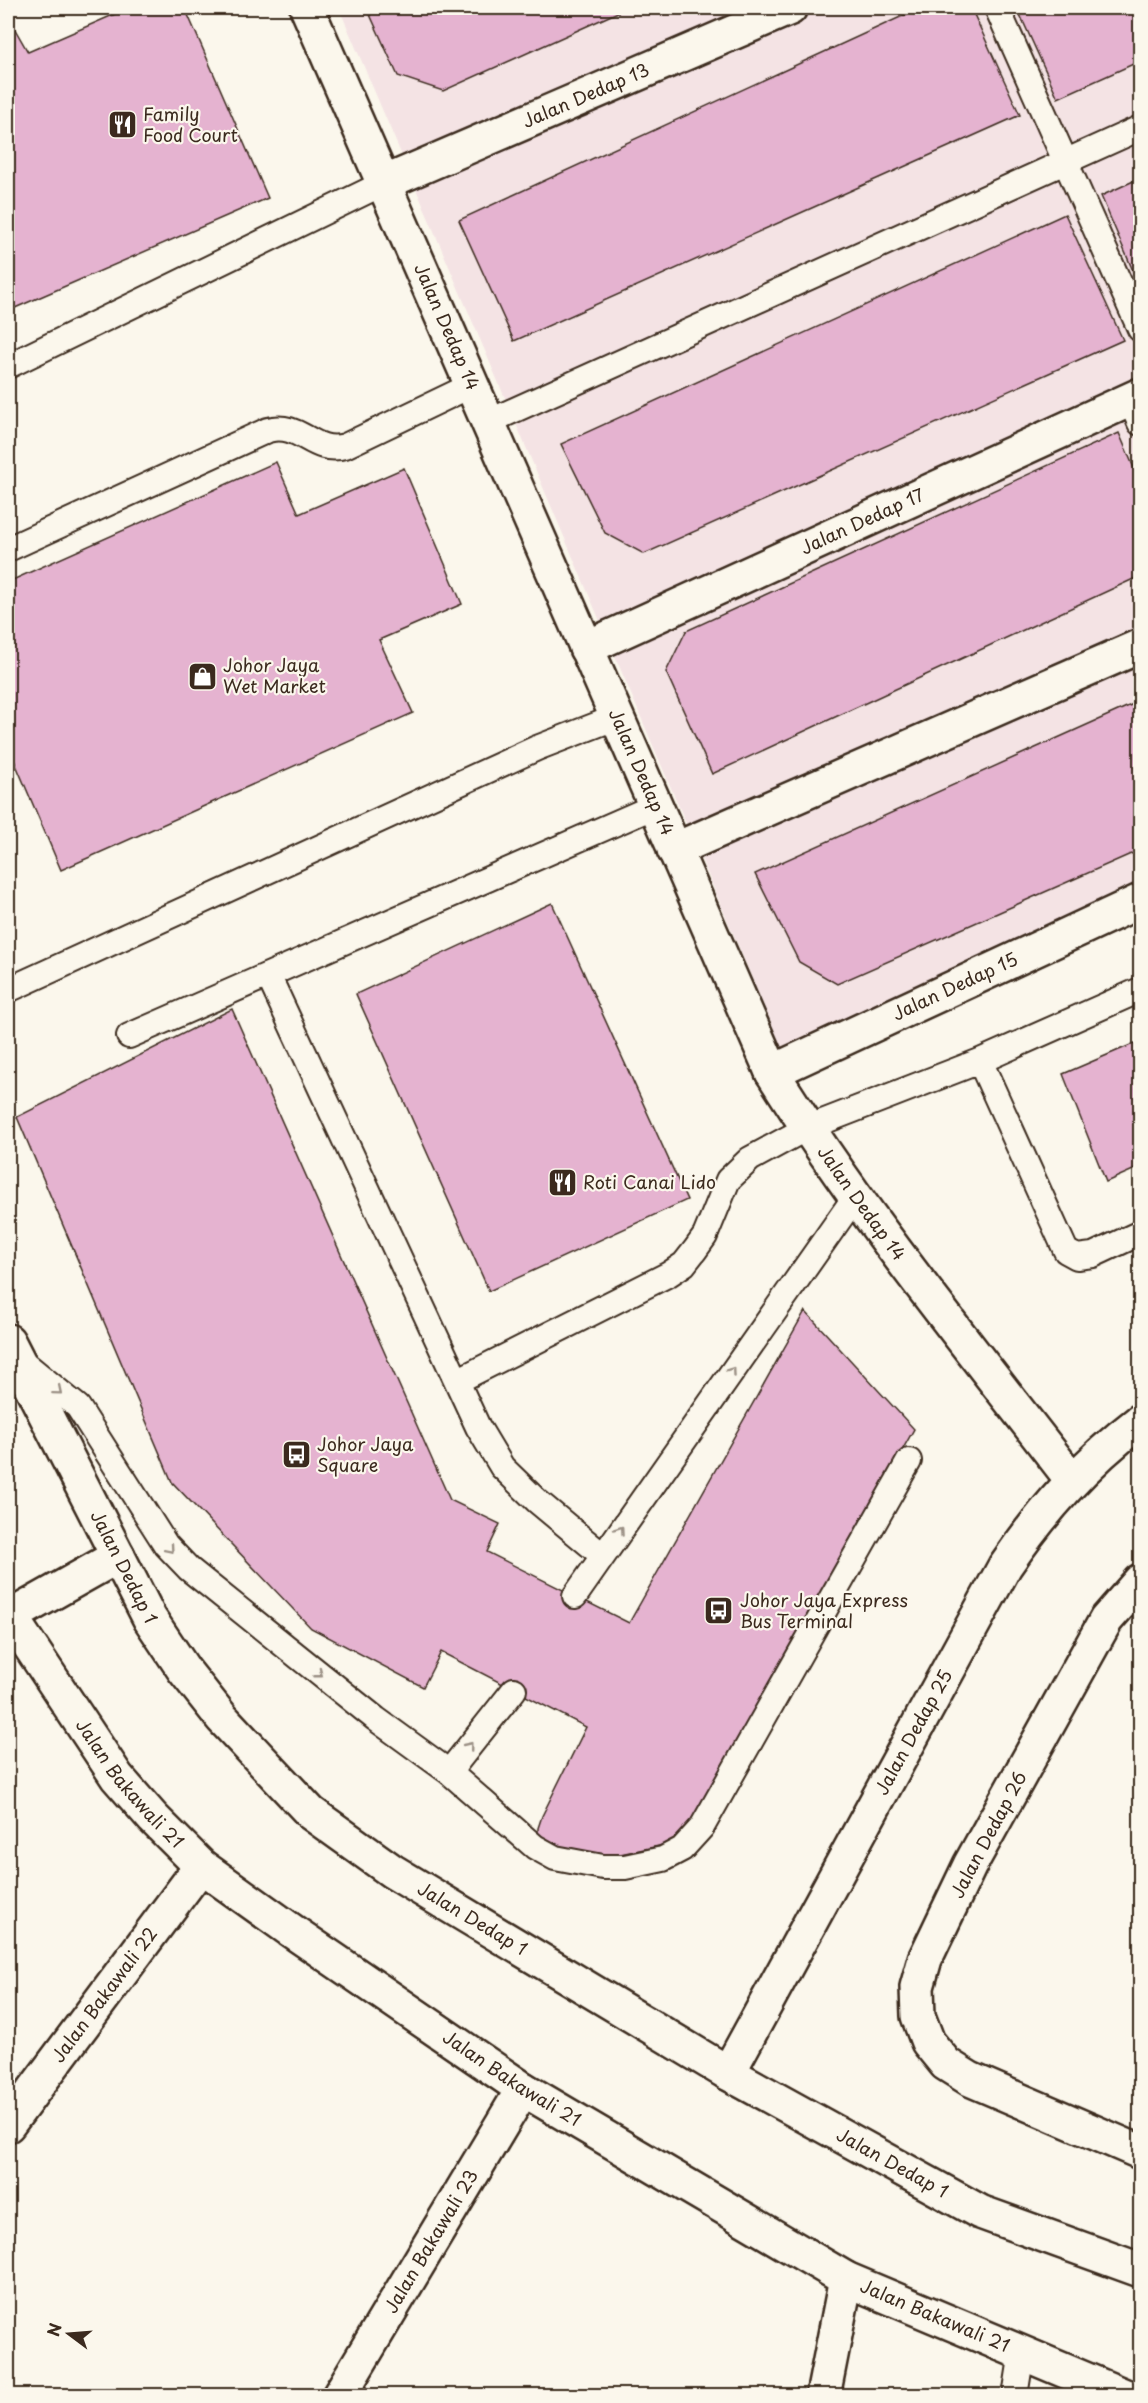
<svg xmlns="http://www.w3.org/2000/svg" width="1148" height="2403" font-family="'Playpen Sans',sans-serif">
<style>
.built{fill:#f4e3e4}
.building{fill:#e5b3d0;stroke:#3b2a1e;stroke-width:1.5}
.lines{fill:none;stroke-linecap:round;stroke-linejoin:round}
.lane-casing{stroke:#3b2a1e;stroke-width:28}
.street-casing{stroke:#3b2a1e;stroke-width:38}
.secondary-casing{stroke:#3b2a1e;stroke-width:38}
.lane{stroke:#fbf7ec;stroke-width:24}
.street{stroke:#fbf7ec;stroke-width:33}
.secondary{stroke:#fbf7ec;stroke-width:33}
.oneway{stroke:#9b9085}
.labels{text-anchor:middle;stroke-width:4.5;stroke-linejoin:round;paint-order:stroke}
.street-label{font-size:18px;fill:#3b2a1e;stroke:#fbf7ec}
.poi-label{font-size:18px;fill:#3b2a1e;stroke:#fbf7ec;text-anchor:start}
</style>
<rect width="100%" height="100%" fill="#fbf7ec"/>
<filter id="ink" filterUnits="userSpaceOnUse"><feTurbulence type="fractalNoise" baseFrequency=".0167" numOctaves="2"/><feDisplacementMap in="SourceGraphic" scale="12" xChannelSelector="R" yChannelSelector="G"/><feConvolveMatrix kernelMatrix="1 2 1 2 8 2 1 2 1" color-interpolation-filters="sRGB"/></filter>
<g filter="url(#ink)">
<!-- built -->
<path class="built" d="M 339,8 L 1140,8 L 1140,886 L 783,1051 Z"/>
<!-- building -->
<path class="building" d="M 129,8 L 185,8 L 268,198 L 8,311 L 8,17 L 28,52 Z
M 367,8 L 627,8 L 443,91 L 398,76 Z
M 920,8 L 971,8 L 1020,115 L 514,341 L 459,220 Z
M 1017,8 L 1140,8 L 1140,61 L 1058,98 Z
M 1140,178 L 1140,287 L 1101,196 Z
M 1065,214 L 1123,340 L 644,554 L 605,533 L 561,444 Z
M 1119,433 L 1140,482 L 1140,576 L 712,774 L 666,672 L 686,631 Z
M 276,462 L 299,514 L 404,468 L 462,604 L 379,640 L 413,713 L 61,870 L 8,746 L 8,582 Z
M 1140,701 L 1140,850 L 837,984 L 799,962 L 755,874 Z
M 552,903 L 687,1200 L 489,1291 L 356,994 Z
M 232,1009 L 450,1500 L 500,1524 L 487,1552 L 629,1623 L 805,1311 L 914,1429 L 683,1841 L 596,1859 L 543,1848 L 538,1839 L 538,1828 L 542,1816 L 586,1727 L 441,1652 L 423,1687 L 311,1628 L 172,1482 L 17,1117 Z
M 1140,1041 L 1140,1167 L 1106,1182 L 1063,1074 Z"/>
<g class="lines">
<defs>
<path id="lane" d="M 997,8 L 1140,329
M 8,366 L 384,183
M 1130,400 L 1140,423
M 488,422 L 1140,128
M 8,549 L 268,430 C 301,421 312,455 345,446 L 472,385
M 8,990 L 537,748 L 617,717
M 129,1036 L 268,975
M 980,1061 L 1066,1251 L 1077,1257 L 1093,1255 L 1140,1233
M 22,1361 L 78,1407 L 166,1545 L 189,1569 L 376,1719 L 449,1772 L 514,1690
M 457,1381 L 669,1274 L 684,1264 L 695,1250 L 705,1236 L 728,1180 L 750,1159 L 807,1128 L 980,1061 L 1140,990
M 602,1555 L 537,1501 L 502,1467 L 478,1427 L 268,975 L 655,806
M 575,1596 L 855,1197
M 449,1772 L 535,1847 L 555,1858 L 603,1867 L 625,1867 L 663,1859 L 682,1849 L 702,1827 L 909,1461
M 1015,2396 L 1022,2352"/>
<g id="street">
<path id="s1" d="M 307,8 L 772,1072 C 861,1215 969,1346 1072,1480"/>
<path id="s2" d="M 384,183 L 790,8"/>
<path id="s3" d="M 586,648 L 1140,395"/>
<path d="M 674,850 L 1140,646"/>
<path id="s4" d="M 772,1072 L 1140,901"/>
<path d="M 1140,1581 L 1106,1620 L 970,1865 L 925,1959 L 917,1987 L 918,2016 L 928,2042 L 946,2064 L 970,2079 L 1140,2152"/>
<path id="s5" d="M 8,1613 L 117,1777 L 153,1818 L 201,1866 L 292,1931 L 523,2089 L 846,2279 L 1125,2396"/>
<path d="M 8,1618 L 118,1556"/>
<path id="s6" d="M 8,2125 L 201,1866"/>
<path id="s7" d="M 339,2396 L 523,2089"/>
<path d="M 823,2396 L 846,2279"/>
</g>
<g id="secondary">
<path id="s8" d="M 8,1341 L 150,1619 L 184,1670 L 222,1718 L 311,1813 L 392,1871 L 728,2073 L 980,2212 L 1140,2270"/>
<path id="s9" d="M 728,2073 L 1005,1566 C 1044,1509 1085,1463 1140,1421"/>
</g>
</defs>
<!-- lane casing -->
<use href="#lane" class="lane-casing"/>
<!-- street casing -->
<use href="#street" class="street-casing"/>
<!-- secondary casing -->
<use href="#secondary" class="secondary-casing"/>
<!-- lane -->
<use href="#lane" class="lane"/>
<!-- street -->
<use href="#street" class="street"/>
<!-- secondary -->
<use href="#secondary" class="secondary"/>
</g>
<!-- one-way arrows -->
<defs><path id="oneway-chevron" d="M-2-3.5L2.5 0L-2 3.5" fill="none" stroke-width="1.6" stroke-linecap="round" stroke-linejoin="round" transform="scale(1.5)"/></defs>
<g class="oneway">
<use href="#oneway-chevron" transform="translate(732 1371) rotate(-55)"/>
<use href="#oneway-chevron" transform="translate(58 1391) rotate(40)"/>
<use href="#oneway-chevron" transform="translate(620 1530) rotate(-55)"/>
<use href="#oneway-chevron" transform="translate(170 1549) rotate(49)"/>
<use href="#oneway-chevron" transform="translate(319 1674) rotate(38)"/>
<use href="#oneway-chevron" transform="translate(469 1746) rotate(-51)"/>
</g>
</g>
<!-- icons -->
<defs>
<symbol id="restaurant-square" viewBox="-11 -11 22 22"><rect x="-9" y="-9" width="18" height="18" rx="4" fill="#3b2a1e" stroke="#fbf7ec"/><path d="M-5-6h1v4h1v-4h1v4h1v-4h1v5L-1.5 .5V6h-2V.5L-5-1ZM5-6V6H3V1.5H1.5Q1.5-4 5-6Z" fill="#fff"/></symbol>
<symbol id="shop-square" viewBox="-11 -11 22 22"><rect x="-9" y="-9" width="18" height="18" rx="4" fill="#3b2a1e" stroke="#fbf7ec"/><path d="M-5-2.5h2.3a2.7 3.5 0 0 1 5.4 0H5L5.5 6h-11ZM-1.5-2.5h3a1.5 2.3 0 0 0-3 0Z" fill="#fff"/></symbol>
<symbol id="bus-square" viewBox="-11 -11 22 22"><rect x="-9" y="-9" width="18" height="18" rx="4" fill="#3b2a1e" stroke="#fbf7ec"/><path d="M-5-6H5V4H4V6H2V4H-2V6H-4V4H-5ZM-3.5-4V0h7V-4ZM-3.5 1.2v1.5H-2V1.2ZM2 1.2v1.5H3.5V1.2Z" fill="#fff"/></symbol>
</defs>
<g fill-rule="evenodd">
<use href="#restaurant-square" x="106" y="108" width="33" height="33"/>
<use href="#shop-square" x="186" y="660" width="33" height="33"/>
<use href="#restaurant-square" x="546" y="1166" width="33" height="33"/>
<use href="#bus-square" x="280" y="1438" width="33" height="33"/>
<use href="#bus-square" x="702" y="1594" width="33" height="33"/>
</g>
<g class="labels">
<!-- street labels -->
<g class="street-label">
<text dy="6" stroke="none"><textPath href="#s2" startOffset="220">Jalan Dedap 13</textPath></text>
<text dy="6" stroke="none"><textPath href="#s1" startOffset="348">Jalan Dedap 14</textPath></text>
<text dy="6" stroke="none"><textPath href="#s3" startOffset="304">Jalan Dedap 17</textPath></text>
<text dy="6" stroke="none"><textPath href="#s1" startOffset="834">Jalan Dedap 14</textPath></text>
<text dy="6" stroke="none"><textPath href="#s4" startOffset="202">Jalan Dedap 15</textPath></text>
<text dy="6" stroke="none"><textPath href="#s1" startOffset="1320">Jalan Dedap 14</textPath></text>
<text dy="6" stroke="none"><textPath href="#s8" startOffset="254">Jalan Dedap 1</textPath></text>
<text dy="6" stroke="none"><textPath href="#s9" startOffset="388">Jalan Dedap 25</textPath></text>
<text dy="6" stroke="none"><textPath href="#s5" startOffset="210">Jalan Bakawali 21</textPath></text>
<text transform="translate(989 1835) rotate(-62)" y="6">Jalan Dedap 26</text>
<text dy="6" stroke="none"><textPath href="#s8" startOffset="758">Jalan Dedap 1</textPath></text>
<text dy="6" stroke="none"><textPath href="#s6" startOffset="162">Jalan Bakawali 22</textPath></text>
<text dy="6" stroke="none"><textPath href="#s5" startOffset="696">Jalan Bakawali 21</textPath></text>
<text dy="6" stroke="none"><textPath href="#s8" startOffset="1244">Jalan Dedap 1</textPath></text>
<text dy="6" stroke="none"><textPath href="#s7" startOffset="180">Jalan Bakawali 23</textPath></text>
<text dy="6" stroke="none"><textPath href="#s5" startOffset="1182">Jalan Bakawali 21</textPath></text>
</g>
<!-- poi labels -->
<g class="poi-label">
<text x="143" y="121">Family<tspan x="143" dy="21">Food Court</tspan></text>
<text x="223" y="672">Johor Jaya<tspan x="223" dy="21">Wet Market</tspan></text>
<text x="583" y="1189">Roti Canai Lido</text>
<text x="317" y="1451">Johor Jaya<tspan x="317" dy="21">Square</tspan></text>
<text x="740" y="1607">Johor Jaya Express<tspan x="740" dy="21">Bus Terminal</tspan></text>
</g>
</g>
<!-- margin -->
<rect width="1148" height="2403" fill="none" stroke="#fbf7ec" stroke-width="30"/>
<rect x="15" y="15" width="1118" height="2373" fill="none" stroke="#3b2a1e" stroke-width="2" filter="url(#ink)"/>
<!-- north arrow -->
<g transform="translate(69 2334) rotate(286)" stroke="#fbf7ec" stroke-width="4.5" paint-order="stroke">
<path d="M0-4.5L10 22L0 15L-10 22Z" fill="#3b2a1e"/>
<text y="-9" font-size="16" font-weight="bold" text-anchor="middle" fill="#3b2a1e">N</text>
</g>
</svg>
